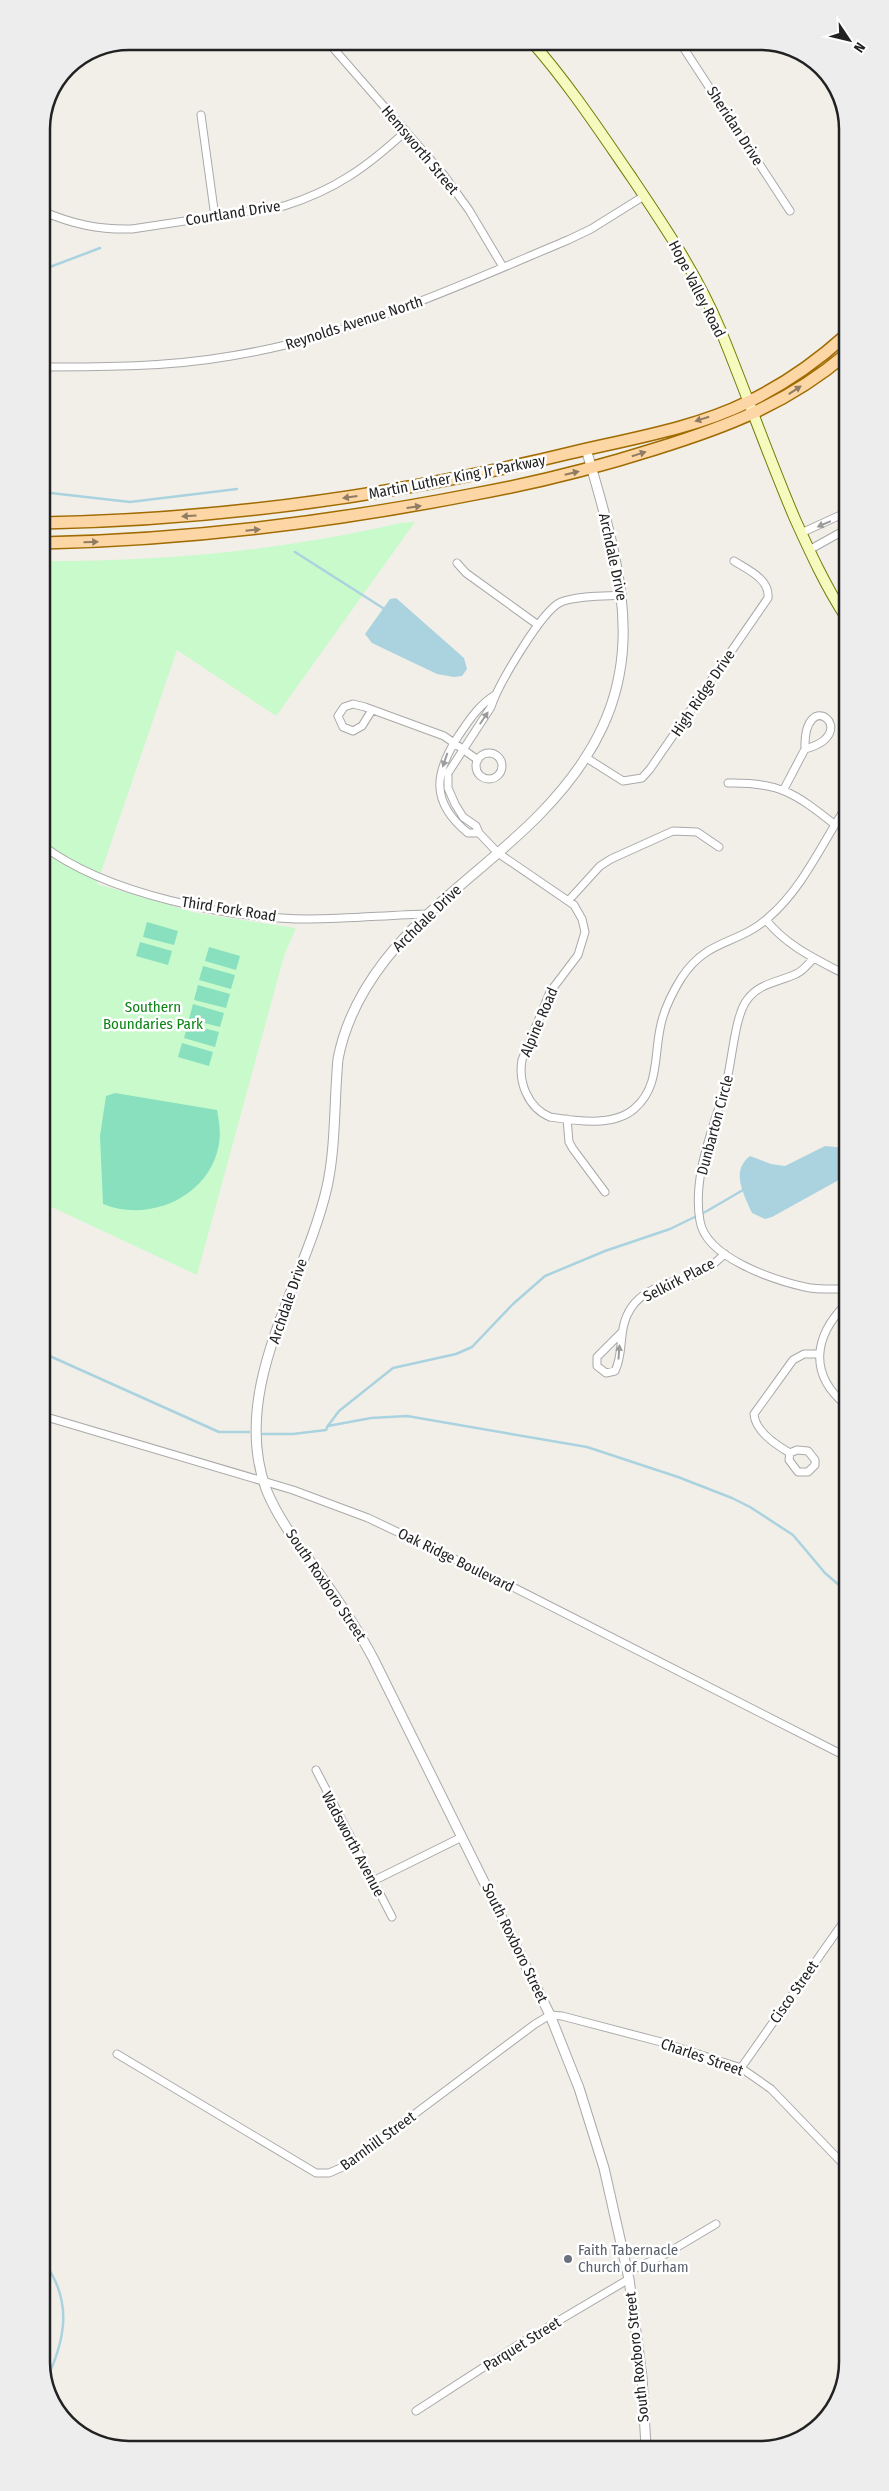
<svg xmlns="http://www.w3.org/2000/svg" width="889" height="2491" font-family="'Fira Sans Condensed',sans-serif">
<style>
.park{fill:#c8facc}
.pitch{fill:#88e0be}
.water{fill:#aad3df}
.lines{fill:none;stroke-linecap:round;stroke-linejoin:round}
.stream{stroke:#aad3df;stroke-width:2.5}
.minor-casing{stroke:#a9a9a9;stroke-width:9}
.tertiary-casing{stroke:#a9a9a9;stroke-width:11}
.secondary-casing{stroke:#707d05;stroke-width:12}
.primary-casing{stroke:#a06b00;stroke-width:14}
.minor{stroke:#fff;stroke-width:7}
.tertiary{stroke:#fff;stroke-width:9}
.secondary{stroke:#f7fabf;stroke-width:10}
.primary{stroke:#fcd6a4;stroke-width:11}
.oneway{fill:#8f7c63}
.oneway2{fill:#9c9c9c}
.worship-dot{fill:#6b7280;stroke:#fff;stroke-width:2}
.labels{text-anchor:middle;stroke-width:5;stroke-linejoin:round;paint-order:stroke}
.street-label{font-size:15px;fill:#222;stroke:#fff}
.park-label{font-size:15px;fill:#0c8416;stroke:#fff}
.worship-label{font-size:15px;fill:#5b616d;stroke:#fff;text-anchor:start}
.rim{fill:none;stroke:#222;stroke-width:2.5}
</style>
<rect width="100%" height="100%" fill="#f2efe9"/>
<!-- park -->
<path class="park" d="M 415,522 L 276,716 L 177,650 L 97,884 L 197,913 L 296,928 L 284,956 L 197,1275 L 43,1203 L 42,561 C 165,561 280,551 400,523 Z"/>
<!-- pitch -->
<path class="pitch" d="M 147,922 L 178,931 L 174,945 L 143,937 Z
M 140,942 L 172,951 L 168,965 L 136,956 Z
M 209,947 L 240,956 L 236,970 L 205,961 Z
M 203,966 L 235,975 L 231,989 L 199,980 Z
M 198,985 L 230,994 L 226,1008 L 194,1000 Z
M 193,1004 L 224,1013 L 220,1027 L 189,1019 Z
M 188,1024 L 219,1032 L 215,1047 L 184,1038 Z
M 182,1043 L 213,1052 L 209,1066 L 178,1057 Z
M 115,1093 L 217,1110 C 219,1121 221,1132 219,1144 C 210,1197 149,1223 103,1204 L 100,1136 L 106,1096 Z"/>
<!-- water -->
<path class="water" d="M 396,598 L 464,658 L 467,669 L 462,676 L 454,677 L 437,674 L 372,643 L 365,634 L 390,599 Z
M 825,1146 L 846,1148 L 846,1176 L 772,1217 L 765,1219 L 752,1213 C 744,1195 730,1171 750,1156 L 771,1164 L 785,1166 Z"/>
<g class="lines">
<!-- stream -->
<path class="stream" d="M 42,270 L 100,248
M 42,492 L 130,502 L 237,489
M 295,552 L 386,610
M 43,1353 L 219,1432 L 249,1432
M 327,1427 L 339,1411 L 393,1368 L 456,1354 L 472,1347 L 513,1304 L 545,1276 L 605,1251 L 670,1229 L 707,1211 L 743,1190
M 263,1434 L 293,1434 L 326,1430 L 328,1426 L 371,1418 L 407,1416 L 587,1447 L 678,1477 L 732,1498 L 750,1507 L 793,1535 L 825,1573 L 847,1592
M 44,2262 C 74,2303 65,2342 44,2385"/>
<defs>
<path id="minor" d="M 327,41 L 443,174 L 469,210 L 503,267
M 679,41 L 790,211
M 201,115 L 215,217
M 42,211 C 72,224 99,230 132,229 L 284,206 C 335,190 367,167 406,131
M 42,367 C 105,367 168,367 231,356 C 349,337 458,286 568,240 L 591,229 L 644,196
M 801,533 L 845,513
M 809,550 L 845,530
M 457,563 L 466,573 L 538,625
M 622,595 C 603,597 580,595 561,602 C 542,610 498,685 491,707 L 448,773 L 448,788 L 455,804 L 463,817 L 476,826 L 479,833 L 498,853 L 574,905 L 582,919 L 585,932 L 578,955 L 550,992 L 522,1060 C 518,1082 528,1108 550,1117 C 576,1121 613,1127 634,1109 C 659,1088 654,1058 660,1029 C 663,1011 672,993 682,977 C 708,938 738,945 768,918 C 803,888 821,845 846,807
M 372,710 L 362,726 L 353,731 L 343,727 L 338,716 L 344,707 L 353,704 L 365,707 L 444,736 L 478,760
M476 766a13 13 0 1 1 26 0a13 13 0 1 1-26 0Z
M 585,757 L 623,781 L 642,778 L 650,769 L 768,598 C 770,579 748,570 734,561
M 728,783 C 779,782 795,793 834,824
M 784,789 L 805,749 C 864,733 803,683 805,749
M 479,833 L 468,833 C 430,802 434,773 459,735 C 470,719 479,705 495,695
M 42,845 C 106,894 230,919 309,919 C 349,919 388,915 427,914
M 569,900 L 600,866 L 611,859 L 673,831 L 697,832 L 719,847
M 766,920 C 788,947 816,959 846,975
M 813,959 C 808,964 803,971 796,974 C 779,982 759,983 747,1000 C 734,1017 732,1065 725,1088 C 713,1129 692,1177 700,1221 C 706,1258 774,1280 805,1287 C 818,1290 832,1289 846,1289
M 567,1119 L 569,1142 L 573,1149 L 605,1192
M 846,1304 C 814,1336 808,1374 846,1405
M 621,1333 L 597,1357 L 597,1366 L 606,1373 L 615,1371 C 625,1351 617,1329 631,1308 C 648,1282 686,1282 710,1267 C 715,1263 720,1258 725,1254
M 43,1416 L 293,1490 L 368,1518 L 507,1584 L 847,1757
M 797,1450 L 808,1451 L 815,1460 L 815,1465 L 808,1472 L 798,1472 L 789,1460 L 790,1453 Z
M 790,1453 C 776,1445 755,1431 754,1414 L 793,1360 L 804,1354 L 819,1354
M 316,1770 L 392,1917
M 373,1881 L 462,1837
M 117,2054 L 316,2173 L 329,2173 L 345,2166 L 535,2024 L 550,2015 L 562,2016 L 661,2042 L 741,2068 L 771,2089 L 847,2168
M 741,2068 L 847,1917
M 627,2272 L 664,2255 L 716,2224
M 416,2411 L 521,2343 L 629,2279"/>
<path id="tertiary" d="M 586,449 C 629,594 657,694 540,814 C 509,846 472,874 439,904 C 392,945 350,996 338,1059 C 334,1101 336,1146 327,1187 C 305,1284 229,1387 266,1489 C 278,1519 299,1546 318,1572 C 338,1600 357,1628 373,1658 L 550,2015 L 579,2088 L 604,2168 L 629,2279 L 642,2377 L 646,2447"/>
<path id="secondary" d="M 531,41 C 568,83 599,130 630,175 C 663,224 697,274 720,329 C 746,392 768,456 795,519 C 810,552 825,585 845,616"/>
<path id="primary" d="M 42,523 C 221,520 397,495 570,453 C 629,439 693,429 748,402 C 783,385 816,362 845,336
M 42,543 C 188,540 332,522 475,494 C 536,483 595,468 655,449 C 726,427 787,404 845,355"/>
</defs>
<!-- minor casing -->
<use href="#minor" class="minor-casing"/>
<!-- tertiary casing -->
<use href="#tertiary" class="tertiary-casing"/>
<!-- secondary casing -->
<use href="#secondary" class="secondary-casing"/>
<!-- primary casing -->
<use href="#primary" class="primary-casing"/>
<!-- minor -->
<use href="#minor" class="minor"/>
<!-- tertiary -->
<use href="#tertiary" class="tertiary"/>
<!-- secondary -->
<use href="#secondary" class="secondary"/>
<!-- primary -->
<use href="#primary" class="primary"/>
</g>
<!-- one-way arrows -->
<defs><path id="oneway-solid" d="M-6-.8H1V-3.2L6.5 0L1 3.2V.8H-6Z" transform="scale(1.25)"/></defs>
<g class="oneway">
<use href="#oneway-solid" transform="translate(795 390) rotate(-33)"/>
<use href="#oneway-solid" transform="translate(702 419) rotate(163)"/>
<use href="#oneway-solid" transform="translate(639 454) rotate(-17)"/>
<use href="#oneway-solid" transform="translate(572 473) rotate(-13)"/>
<use href="#oneway-solid" transform="translate(350 497) rotate(172)"/>
<use href="#oneway-solid" transform="translate(414 507) rotate(-8)"/>
<use href="#oneway-solid" transform="translate(189 516) rotate(176)"/>
<use href="#oneway-solid" transform="translate(253 530) rotate(-6)"/>
<use href="#oneway-solid" transform="translate(91 542) rotate(-2)"/>
</g>
<g class="oneway2">
<use href="#oneway-solid" transform="translate(824 524) rotate(157)"/>
<use href="#oneway-solid" transform="translate(484 718) rotate(-56)"/>
<use href="#oneway-solid" transform="translate(445 760) rotate(109)"/>
<use href="#oneway-solid" transform="translate(619 1352) rotate(-86)"/>
</g>
<!-- markers -->
<circle class="worship-dot" cx="568" cy="2259" r="5"/>
<g class="labels">
<!-- street labels -->
<g class="street-label">
<text transform="translate(735 126) rotate(57)" y="5">Sheridan Drive</text>
<text transform="translate(420 150) rotate(50)" y="5">Hemsworth Street</text>
<text transform="translate(233 213) rotate(-9)" y="5">Courtland Drive</text>
<text transform="translate(697 289) rotate(63)" y="5">Hope Valley Road</text>
<text transform="translate(354 323) rotate(-18)" y="5">Reynolds Avenue North</text>
<text transform="translate(457 477) rotate(-11)" y="5">Martin Luther King Jr Parkway</text>
<text transform="translate(613 557) rotate(78)" y="5">Archdale Drive</text>
<text transform="translate(703 693) rotate(-56)" y="5">High Ridge Drive</text>
<text transform="translate(229 909) rotate(9)" y="5">Third Fork Road</text>
<text transform="translate(427 918) rotate(-44)" y="5">Archdale Drive</text>
<text transform="translate(539 1022) rotate(-67)" y="5">Alpine Road</text>
<text transform="translate(715 1125) rotate(-75)" y="5">Dunbarton Circle</text>
<text transform="translate(679 1280) rotate(-27)" y="5">Selkirk Place</text>
<text transform="translate(288 1301) rotate(-71)" y="5">Archdale Drive</text>
<text transform="translate(456 1560) rotate(26)" y="5">Oak Ridge Boulevard</text>
<text transform="translate(326 1585) rotate(56)" y="5">South Roxboro Street</text>
<text transform="translate(353 1844) rotate(62)" y="5">Wadsworth Avenue</text>
<text transform="translate(515 1943) rotate(64)" y="5">South Roxboro Street</text>
<text transform="translate(794 1992) rotate(-55)" y="5">Cisco Street</text>
<text transform="translate(702 2057) rotate(19)" y="5">Charles Street</text>
<text transform="translate(378 2141) rotate(-36)" y="5">Barnhill Street</text>
<text transform="translate(522 2344) rotate(-32)" y="5">Parquet Street</text>
<text transform="translate(637 2357) rotate(-96)" y="5">South Roxboro Street</text>
</g>
<!-- park labels -->
<g class="park-label">
<text x="153" y="1012">Southern<tspan x="153" dy="17">Boundaries Park</tspan></text>
</g>
<!-- worship labels -->
<g class="worship-label">
<text x="578" y="2255">Faith Tabernacle<tspan x="578" dy="17">Church of Durham</tspan></text>
</g>
</g>
<!-- crop -->
<path d="M0 0H889V2491H0ZM129 50H760A79 79 0 0 1 839 129V2362A79 79 0 0 1 760 2441H129A79 79 0 0 1 50 2362V129A79 79 0 0 1 129 50Z" fill="#ededed" fill-rule="evenodd"/>
<path class="rim" d="M129 50H760A79 79 0 0 1 839 129V2362A79 79 0 0 1 760 2441H129A79 79 0 0 1 50 2362V129A79 79 0 0 1 129 50Z"/>
<!-- north arrow -->
<g transform="translate(849 40) rotate(125)" stroke="#ffffff" stroke-width="4" paint-order="stroke">
<path d="M0-4L9 19L0 12L-9 19Z" fill="#222222"/>
<text y="-8" font-size="14" font-weight="bold" text-anchor="middle" fill="#222222">N</text>
</g>
</svg>
